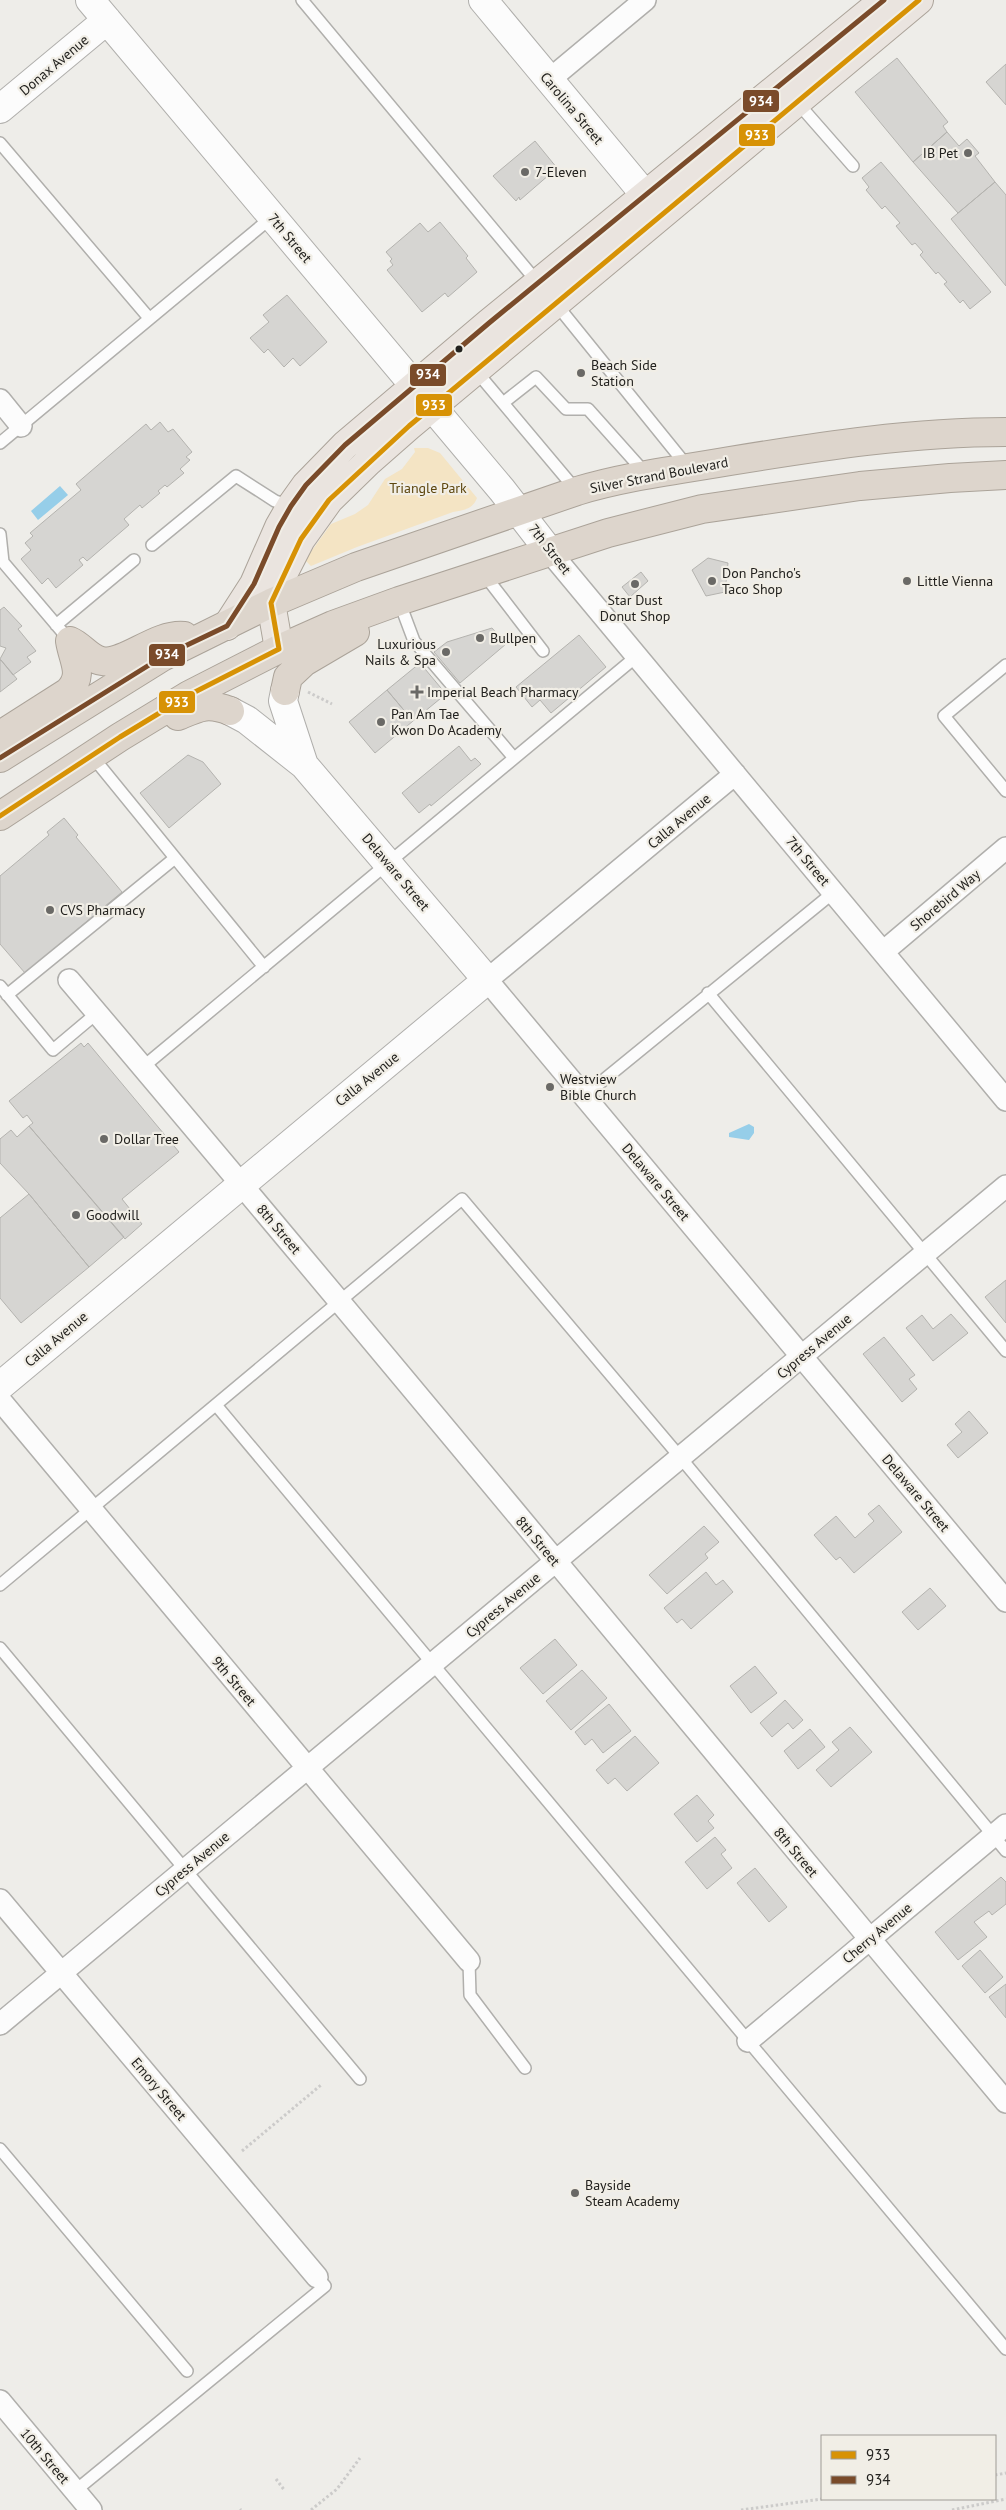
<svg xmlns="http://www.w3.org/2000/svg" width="1006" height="2510" font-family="'PT Sans',sans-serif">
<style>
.green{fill:#f4e4c4}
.water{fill:#96cee9}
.building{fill:#d6d5d2;stroke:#b4b3af}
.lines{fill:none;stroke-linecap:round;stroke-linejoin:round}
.lane-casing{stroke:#b0afac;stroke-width:14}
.street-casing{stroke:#b0afac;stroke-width:24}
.secondary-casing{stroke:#b0afac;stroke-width:30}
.primary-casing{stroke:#aba399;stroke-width:30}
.highway-casing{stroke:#aba399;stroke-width:30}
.path{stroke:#cccbca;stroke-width:3;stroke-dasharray:2.5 2.5;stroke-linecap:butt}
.lane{stroke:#fcfcfc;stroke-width:11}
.street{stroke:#fcfcfc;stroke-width:21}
.secondary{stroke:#fcfcfc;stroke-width:28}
.primary{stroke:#eae4df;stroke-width:28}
.highway{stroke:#ddd5cc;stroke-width:28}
.bus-1-casing{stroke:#f1eee6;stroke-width:9}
.bus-2-casing{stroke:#f1eee6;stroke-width:9}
.bus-1{stroke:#d79205;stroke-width:5}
.bus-2{stroke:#7a4b2a;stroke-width:5}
.poi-dot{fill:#6a6966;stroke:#f1eee6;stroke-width:2}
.bus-dot{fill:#23221f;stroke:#f1eee6;stroke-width:2}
.labels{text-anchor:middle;stroke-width:4.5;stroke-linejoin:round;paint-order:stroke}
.street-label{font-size:14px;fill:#23221f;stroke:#f1eee6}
.poi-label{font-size:14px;fill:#23221f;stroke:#f1eee6;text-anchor:start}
.park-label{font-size:14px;fill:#5d460e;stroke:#f1eee6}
.line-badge{stroke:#f1eee6;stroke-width:2}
.badge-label{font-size:14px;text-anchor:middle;font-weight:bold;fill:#fff}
</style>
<rect width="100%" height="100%" fill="#eeede9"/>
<!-- green -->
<path class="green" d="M 414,448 L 428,448 L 440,453 L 477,498 C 473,509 464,510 453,512 L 357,547 L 311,566 L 305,560 L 331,524 L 355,514 L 368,505 L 385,479 L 402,469 L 415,452 Z"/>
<!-- water -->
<path class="water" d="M 60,486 L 68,495 L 38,520 L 31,511 Z
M 749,1124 L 754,1127 L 754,1133 L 749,1140 L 729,1137 L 729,1133 Z"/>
<!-- building -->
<path class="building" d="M 897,58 L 948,122 L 943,126 L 947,132 L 913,162 L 855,92 Z
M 1006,64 L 1006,105 L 986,82 Z
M 947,132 L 959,146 L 967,139 L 979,153 L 975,156 L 995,182 L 958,213 L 913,162 Z
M 535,141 L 557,168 L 520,200 L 519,197 L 516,201 L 493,176 Z
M 881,162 L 991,292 L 970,309 L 963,300 L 960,303 L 944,284 L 947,282 L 938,272 L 936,274 L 920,255 L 923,252 L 915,243 L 912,245 L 896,226 L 900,223 L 885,206 L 882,209 L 866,190 L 869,187 L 862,178 Z
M 995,182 L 1006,195 L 1006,286 L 951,219 Z
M 440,222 L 468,256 L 466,258 L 477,272 L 448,297 L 445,293 L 422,312 L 387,270 L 393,265 L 390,261 L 392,259 L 386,252 L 420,223 L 428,232 Z
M 287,295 L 327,342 L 300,366 L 293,358 L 284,367 L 268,349 L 264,353 L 250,338 L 269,322 L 263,315 Z
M 160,422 L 168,432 L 173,429 L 192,452 L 186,457 L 190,460 L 180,469 L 184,473 L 167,487 L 165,485 L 158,491 L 160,493 L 142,508 L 140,505 L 124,519 L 129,525 L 87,561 L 83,557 L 79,560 L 83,565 L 56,588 L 48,578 L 42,584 L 21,559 L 31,550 L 25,543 L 33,536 L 30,533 L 81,490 L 76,484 L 146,424 L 151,430 Z
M 708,558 L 728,563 L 725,592 L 706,596 L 692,570 Z
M 641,572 L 648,581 L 630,597 L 622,587 Z
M 4,607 L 22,626 L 18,629 L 36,651 L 27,657 L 31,662 L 13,675 L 0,659 L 6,648 L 0,646 L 0,610 Z
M 492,628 L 506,644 L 460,683 L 434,652 L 447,642 Z
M 579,635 L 606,667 L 551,713 L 540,700 L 532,707 L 516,687 Z
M 1,660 L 17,679 L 0,692 L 0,661 Z
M 420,663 L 446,694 L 413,721 L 387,690 Z
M 387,690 L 413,721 L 375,753 L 349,722 Z
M 459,746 L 471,761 L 475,758 L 481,764 L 431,806 L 430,804 L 419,813 L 402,793 Z
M 188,755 L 203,762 L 221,784 L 169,828 L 140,793 Z
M 64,818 L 78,835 L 76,837 L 122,892 L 25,973 L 0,944 L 0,876 L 49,835 L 47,832 Z
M 81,1043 L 84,1047 L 88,1043 L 179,1152 L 122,1199 L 142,1224 L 125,1239 L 29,1126 L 33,1123 L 27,1115 L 23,1118 L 9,1101 Z
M 29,1126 L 124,1237 L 89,1267 L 29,1194 L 0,1163 L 0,1139 L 11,1130 L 17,1137 Z
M 29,1194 L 89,1267 L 21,1323 L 0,1298 L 0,1218 Z
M 1006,1280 L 1006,1323 L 985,1297 Z
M 951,1314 L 968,1333 L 933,1361 L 906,1328 L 922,1315 L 933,1329 Z
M 884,1337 L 915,1375 L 909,1379 L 917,1389 L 902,1402 L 863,1354 Z
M 969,1411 L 988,1433 L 958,1458 L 947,1445 L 962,1432 L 955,1424 Z
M 879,1505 L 902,1532 L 854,1573 L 840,1557 L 836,1560 L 814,1535 L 836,1516 L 855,1538 L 874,1521 L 868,1514 Z
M 704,1526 L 719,1542 L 705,1554 L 708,1558 L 667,1594 L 649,1575 Z
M 706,1572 L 716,1585 L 723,1580 L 733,1592 L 691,1629 L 682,1619 L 677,1623 L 664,1608 Z
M 930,1588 L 946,1606 L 918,1630 L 902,1612 Z
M 555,1639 L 577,1665 L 543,1694 L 520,1668 Z
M 755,1666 L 777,1693 L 751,1713 L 730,1686 Z
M 582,1670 L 607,1698 L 571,1730 L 546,1701 Z
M 785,1700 L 803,1720 L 793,1729 L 788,1723 L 772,1737 L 760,1723 Z
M 609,1704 L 631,1731 L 603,1753 L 592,1739 L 585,1745 L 575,1732 Z
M 850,1727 L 872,1752 L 831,1787 L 816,1770 L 839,1750 L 832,1742 Z
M 810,1729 L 825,1747 L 798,1769 L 784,1751 Z
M 635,1736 L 659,1763 L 627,1791 L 615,1778 L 608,1784 L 596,1770 Z
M 697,1795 L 714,1815 L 708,1821 L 714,1828 L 697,1842 L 674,1814 Z
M 715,1837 L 726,1850 L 721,1854 L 732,1868 L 707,1889 L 685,1862 Z
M 755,1868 L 787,1907 L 769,1922 L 737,1883 Z
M 1001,1877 L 1006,1882 L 1006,1904 L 992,1915 L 989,1911 L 974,1922 L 987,1937 L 958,1960 L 935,1932 Z
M 980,1950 L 1003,1977 L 985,1993 L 962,1966 Z
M 1006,1984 L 1006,2018 L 989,1997 Z"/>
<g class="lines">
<defs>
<path id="lane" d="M 302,0 L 538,283
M 796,101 L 853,166
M 0,143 L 149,318
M 556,304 L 687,466
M 476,371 L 576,490
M 503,403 L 536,377 L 566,409 L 588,409 L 646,474
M 0,443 L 272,217
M 0,534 L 3,562 L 70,641
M 152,545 L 236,476 L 275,501 L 291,506
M 483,573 L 543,651
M 399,601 L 414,641 L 514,758
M 56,625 L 134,560
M 1006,665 L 944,716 L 1006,791
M 92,756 L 264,967
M 0,986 L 53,1050 L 97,1013
M 708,993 L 1006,1351
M 7,995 L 175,858
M 143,1067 L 637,656
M 584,1096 L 834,892
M 216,1405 L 1006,2349
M 0,1585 L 462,1199 L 680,1457 L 1006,1851
M 0,1648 L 360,2079
M 469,1961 L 470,1995 L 525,2068
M 0,2149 L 187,2371
M 75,2491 L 325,2286 L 317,2277"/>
<path id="street" d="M 549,80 L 645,0
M 0,400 L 21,426
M 550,552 L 1006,1100
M 735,774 L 487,980 L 1006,1601
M 883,952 L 1006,848
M 69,980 C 384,1351 693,1728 1006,2102
M 0,1400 L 469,1961
M 0,1900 L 317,2277
M 0,2024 L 1006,1186
M 748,2041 L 1006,1825
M 0,2401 L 91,2510"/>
<path id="secondary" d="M 90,0 L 502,490 L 550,552
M 483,0 L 661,214
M 0,109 L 107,20
M 285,691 L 283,701 L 304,765
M 0,1386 L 487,980 L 304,765 L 247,720 L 230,711"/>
<path id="primary" d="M 227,626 L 254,584 L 279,527 L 291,506 L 306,485 L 345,445 L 489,323 L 884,0
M 279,649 L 271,603 L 278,584 L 301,539 L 329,500 L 368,462 L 409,426 L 919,0"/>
<path id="highway" d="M 70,641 C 82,646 89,659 102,661 C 123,666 156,633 184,636
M 285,691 L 288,677 L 304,662 L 355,632
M 178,716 C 199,707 207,702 230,711
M 2,734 L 68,692 C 85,675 73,661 70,641
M 0,758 L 162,657 L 271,603 L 356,567 L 577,491 C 626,476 679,470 730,461 C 822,446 913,432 1006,432
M 0,816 L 120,737 L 189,695 L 279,649 L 333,625 L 399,601 L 608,533 L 702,509 L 860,486 L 950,478 L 1006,475"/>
</defs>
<!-- lane casing -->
<use href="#lane" class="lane-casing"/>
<!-- street casing -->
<use href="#street" class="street-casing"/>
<!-- secondary casing -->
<use href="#secondary" class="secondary-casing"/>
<!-- primary casing -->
<use href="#primary" class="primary-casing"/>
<!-- highway casing -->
<use href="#highway" class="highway-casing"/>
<!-- path -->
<path class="path" d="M 308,692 L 332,704
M 242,2151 L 321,2085
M 995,2475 L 1006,2473
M 276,2479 L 285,2491
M 240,2509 L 241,2510
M 311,2510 L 337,2489 L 360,2458
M 741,2510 L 822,2499
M 952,2510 L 1006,2499"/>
<!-- lane -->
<use href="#lane" class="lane"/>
<!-- street -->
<use href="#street" class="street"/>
<!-- secondary -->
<use href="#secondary" class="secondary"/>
<!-- primary -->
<use href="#primary" class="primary"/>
<!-- highway -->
<use href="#highway" class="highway"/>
<defs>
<path id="bus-1" d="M 0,816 L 120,737 L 189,695 L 279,649 L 271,603 L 301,539 L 329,500 L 409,426 L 919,0"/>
<path id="bus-2" d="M 0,758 L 162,657 L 227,626 L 254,584 L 279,527 L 291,506 L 306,485 L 345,445 L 489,323 L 884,0"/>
</defs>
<!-- bus-1 casing -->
<use href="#bus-1" class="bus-1-casing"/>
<!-- bus-2 casing -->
<use href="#bus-2" class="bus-2-casing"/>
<!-- bus-1 -->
<use href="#bus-1" class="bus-1"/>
<!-- bus-2 -->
<use href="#bus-2" class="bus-2"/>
</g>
<!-- markers -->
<g class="poi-dot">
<circle cx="968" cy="153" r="5"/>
<circle cx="525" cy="172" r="5"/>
<circle cx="581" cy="373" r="5"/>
<circle cx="712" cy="581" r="5"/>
<circle cx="907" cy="581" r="5"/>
<circle cx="635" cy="584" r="5"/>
<circle cx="480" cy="638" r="5"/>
<circle cx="446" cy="652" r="5"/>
<path d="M414.5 684.5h5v5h5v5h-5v5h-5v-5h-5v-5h5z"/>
<circle cx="381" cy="722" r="5"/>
<circle cx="50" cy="910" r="5"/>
<circle cx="550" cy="1087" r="5"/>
<circle cx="104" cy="1139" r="5"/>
<circle cx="76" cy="1215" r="5"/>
<circle cx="575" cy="2193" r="5"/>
</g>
<circle class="bus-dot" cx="459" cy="349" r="4.5"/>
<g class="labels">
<!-- street labels -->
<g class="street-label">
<text transform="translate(54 65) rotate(-40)" y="5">Donax Avenue</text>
<text transform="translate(572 108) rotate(50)" y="5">Carolina Street</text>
<text transform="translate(290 238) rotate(50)" y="5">7th Street</text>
<text transform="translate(659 475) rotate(-11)" y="5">Silver Strand Boulevard</text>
<text transform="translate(550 549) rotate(52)" y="5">7th Street</text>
<text transform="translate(679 821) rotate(-40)" y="5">Calla Avenue</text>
<text transform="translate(808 861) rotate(50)" y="5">7th Street</text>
<text transform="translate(396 872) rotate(50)" y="5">Delaware Street</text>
<text transform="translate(945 900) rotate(-40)" y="5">Shorebird Way</text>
<text transform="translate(367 1079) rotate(-39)" y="5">Calla Avenue</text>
<text transform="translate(656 1182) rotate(50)" y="5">Delaware Street</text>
<text transform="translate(279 1229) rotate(50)" y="5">8th Street</text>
<text transform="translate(56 1339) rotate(-40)" y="5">Calla Avenue</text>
<text transform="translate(814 1346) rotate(-40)" y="5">Cypress Avenue</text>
<text transform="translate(916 1493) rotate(50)" y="5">Delaware Street</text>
<text transform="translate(538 1541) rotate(50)" y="5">8th Street</text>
<text transform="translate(503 1605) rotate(-40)" y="5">Cypress Avenue</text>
<text transform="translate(234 1681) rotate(50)" y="5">9th Street</text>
<text transform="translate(796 1852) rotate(50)" y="5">8th Street</text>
<text transform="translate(192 1864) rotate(-40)" y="5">Cypress Avenue</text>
<text transform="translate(877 1933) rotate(-40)" y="5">Cherry Avenue</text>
<text transform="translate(159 2089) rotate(50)" y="5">Emory Street</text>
<text transform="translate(45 2456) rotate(50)" y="5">10th Street</text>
</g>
<!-- poi labels -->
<g class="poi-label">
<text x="958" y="158" text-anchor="end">IB Pet</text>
<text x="535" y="177">7-Eleven</text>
<text x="591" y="370">Beach Side<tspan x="591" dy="16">Station</tspan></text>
<text x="722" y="578">Don Pancho's<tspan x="722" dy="16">Taco Shop</tspan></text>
<text x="917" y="586">Little Vienna</text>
<text x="635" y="605" text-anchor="middle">Star Dust<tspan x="635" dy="16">Donut Shop</tspan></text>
<text x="490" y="643">Bullpen</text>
<text x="436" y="649" text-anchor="end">Luxurious<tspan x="436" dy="16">Nails &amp; Spa</tspan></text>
<text x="427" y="697">Imperial Beach Pharmacy</text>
<text x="391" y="719">Pan Am Tae<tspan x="391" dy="16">Kwon Do Academy</tspan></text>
<text x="60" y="915">CVS Pharmacy</text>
<text x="560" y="1084">Westview<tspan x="560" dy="16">Bible Church</tspan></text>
<text x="114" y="1144">Dollar Tree</text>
<text x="86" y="1220">Goodwill</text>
<text x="585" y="2190">Bayside<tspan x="585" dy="16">Steam Academy</tspan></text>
</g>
<!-- park labels -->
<g class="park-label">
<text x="428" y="493">Triangle Park</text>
</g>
</g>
<g class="line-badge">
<rect x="742" y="89" width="38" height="24" rx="5" fill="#7a4b2a"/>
<rect x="738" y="123" width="38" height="24" rx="5" fill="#d79205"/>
<rect x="409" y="363" width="38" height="24" rx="5" fill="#7a4b2a"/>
<rect x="415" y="393" width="38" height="24" rx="5" fill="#d79205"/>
<rect x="148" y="643" width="38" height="24" rx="5" fill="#7a4b2a"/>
<rect x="158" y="690" width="38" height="24" rx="5" fill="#d79205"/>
</g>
<g class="badge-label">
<text x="761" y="106">934</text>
<text x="757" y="140">933</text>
<text x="428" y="379">934</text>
<text x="434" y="410">933</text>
<text x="167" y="659">934</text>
<text x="177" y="707">933</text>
</g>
<!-- legend -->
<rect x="821" y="2435" width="175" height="65" fill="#f1eee6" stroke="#9f9c96"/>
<rect x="831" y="2451" width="25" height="8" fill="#d79205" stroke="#9f9c96"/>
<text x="866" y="2460" font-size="15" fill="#23221f">933</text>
<rect x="831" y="2476" width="25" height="8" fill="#7a4b2a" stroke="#9f9c96"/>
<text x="866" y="2485" font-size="15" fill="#23221f">934</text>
</svg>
